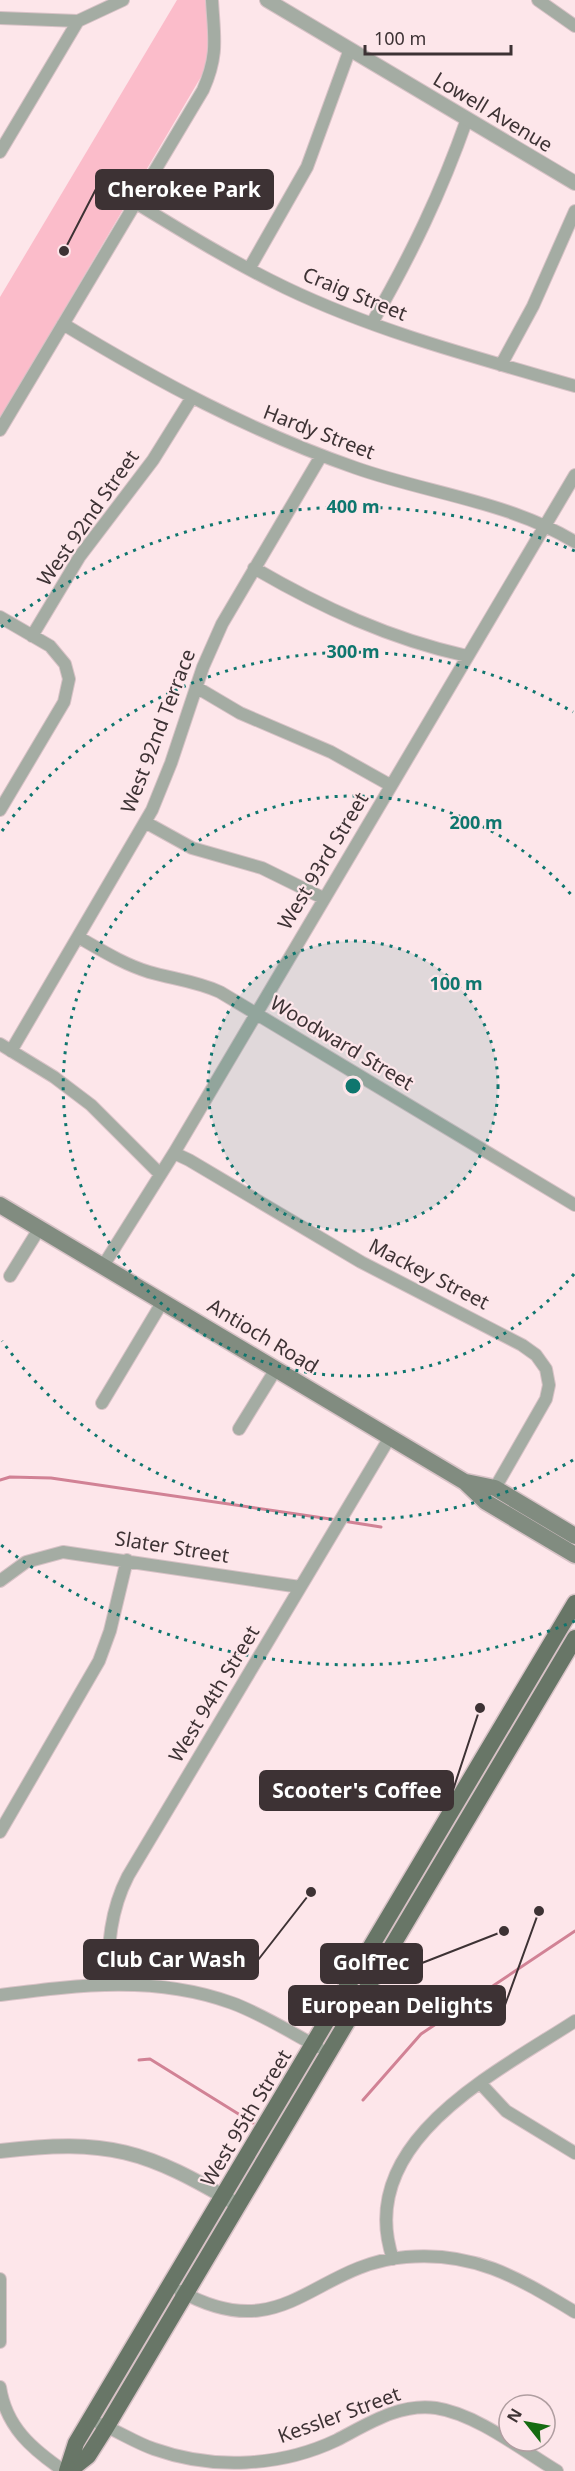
<svg xmlns="http://www.w3.org/2000/svg" width="575" height="2471" font-family="'Noto Sans',sans-serif">
<style>
.green{fill:#fbbcca}
.lines{fill:none;stroke-linecap:round;stroke-linejoin:round}
.stream{stroke:#d18295;stroke-width:3}
.minor-casing{stroke:#d7c2c6;stroke-width:14}
.tertiary-casing{stroke:#d7c2c6;stroke-width:16}
.secondary-casing{stroke:#d7c2c6;stroke-width:19}
.primary-casing{stroke:#d7c2c6;stroke-width:19}
.minor{stroke:#a4aca3;stroke-width:12}
.tertiary{stroke:#a4aca3;stroke-width:14}
.secondary{stroke:#818c80;stroke-width:16}
.primary{stroke:#687667;stroke-width:16}
.ring{fill:none;stroke:#0f766e;stroke-width:3;stroke-dasharray:3 6}
.labels{text-anchor:middle;stroke-width:4.5;stroke-linejoin:round;paint-order:stroke}
.street-label{font-size:20px;fill:#3d3234;stroke:#fde6ea}
.centre{fill:#0f766e;stroke:#fde6ea;stroke-width:3}
.ring-label{font-size:18px;text-anchor:middle;font-weight:bold;fill:#0f766e;stroke:#fde6ea;stroke-width:4.5;stroke-linejoin:round;paint-order:stroke}
.leader{fill:none;stroke:#3d3234;stroke-width:2}
.callout-dot{fill:#3d3234;stroke:#fde6ea;stroke-width:2}
.callout{fill:#3d3234;stroke:#3d3234;stroke-width:2}
.callout-label{font-size:21px;text-anchor:middle;font-weight:bold;fill:#fff}
</style>
<rect width="100%" height="100%" fill="#fde6ea"/>
<!-- green -->
<path class="green" d="M 177,0 L 205,0 C 211,24 210,45 205,70 L 0,419 L 0,297 Z"/>
<g class="lines">
<!-- stream -->
<path class="stream" d="M 0,1480 L 10,1477 L 51,1478 L 337,1520
M 343,1521 L 381,1527
M 139,2060 L 150,2059 L 253,2123
M 363,2100 L 421,2034 L 575,1931"/>
<defs>
<path id="minor" d="M 538,0 L 575,26
M 0,18 L 78,21
M 0,152 L 78,21 L 123,0
M 136,203 C 185,233 234,263 286,288 C 378,332 478,358 575,386
M 249,269 L 307,167 L 350,49
M 372,323 C 411,255 441,193 467,119
M 63,324 C 159,382 250,431 356,468 C 427,493 510,502 575,542
M 501,365 L 533,306 L 575,211
M 0,430 L 203,90 C 219,54 214,37 212,0
M 254,568 C 321,607 390,639 467,656
M 0,617 L 50,646 L 65,664 L 69,679 L 64,702 L 0,810
M 32,636 L 80,556 L 153,460 L 191,399
M 196,687 L 240,713 L 331,752 L 390,785
M 145,822 L 192,848 L 262,868 L 323,898
M 78,937 C 101,950 123,964 149,972 C 173,979 196,981 220,992 L 575,1205
M 0,1044 L 54,1077 L 91,1105 L 159,1173
M 11,1051 L 152,810 L 171,763 L 203,667 L 222,624 L 321,456
M 174,1153 L 189,1160 L 361,1262 L 522,1345 L 536,1355 L 546,1369 L 549,1385 L 546,1399 L 495,1488
M 103,1266 L 174,1153 L 575,475
M 10,1276 L 39,1229
M 102,1403 L 163,1301
M 239,1429 L 276,1369
M 0,1581 L 26,1562 L 63,1552 L 300,1587
M 0,1832 L 99,1661 L 110,1631 L 127,1560
M 108,1983 C 108,1945 110,1911 128,1876 L 390,1437
M 0,1995 C 79,1985 155,1975 232,2003 C 262,2014 290,2032 318,2047
M 480,2083 L 506,2111 L 575,2153
M 393,2259 C 353,2142 497,2072 575,2021
M 0,2279 L 0,2342
M 180,2291 C 285,2349 313,2264 406,2257 C 475,2251 518,2278 575,2312
M 0,2387 C 6,2427 32,2449 64,2471
M 100,2424 C 118,2431 136,2443 154,2449 C 213,2470 280,2467 337,2440 C 368,2424 399,2403 436,2408 C 476,2414 522,2450 557,2471"/>
<path id="tertiary" d="M 267,0 L 575,183
M 0,2151 C 108,2138 146,2150 238,2205"/>
<path id="secondary" d="M 0,1205 L 465,1482 L 486,1502 L 575,1555
M 466,1482 L 495,1488 L 575,1536"/>
<path id="primary" d="M 67,2471 L 76,2443 L 575,1603
M 69,2471 L 88,2456 L 107,2426 L 575,1638"/>
</defs>
<!-- minor casing -->
<use href="#minor" class="minor-casing"/>
<!-- tertiary casing -->
<use href="#tertiary" class="tertiary-casing"/>
<!-- secondary casing -->
<use href="#secondary" class="secondary-casing"/>
<!-- primary casing -->
<use href="#primary" class="primary-casing"/>
<!-- minor -->
<use href="#minor" class="minor"/>
<!-- tertiary -->
<use href="#tertiary" class="tertiary"/>
<!-- secondary -->
<use href="#secondary" class="secondary"/>
<!-- primary -->
<use href="#primary" class="primary"/>
</g>
<!-- distance rings -->
<circle cx="353" cy="1086" r="145" fill="#0f766e" fill-opacity=".12"/>
<g class="ring">
<circle cx="353" cy="1086" r="145"/>
<path d="M574 1274A290 290 0 1 1 574 898"/>
<path d="M573 1460A434 434 0 0 1 2 1341M2 831A434 434 0 0 1 573 712"/>
<path d="M575 1621A579 579 0 0 1 1 1545M1 627A579 579 0 0 1 575 551"/>
</g>
<g class="labels">
<!-- street labels -->
<g class="street-label">
<text transform="translate(493 112) rotate(31)" y="7">Lowell Avenue</text>
<text transform="translate(355 294) rotate(22)" y="7">Craig Street</text>
<text transform="translate(319 432) rotate(21)" y="7">Hardy Street</text>
<text transform="translate(88 518) rotate(-55)" y="7">West 92nd Street</text>
<text transform="translate(158 731) rotate(-69)" y="7">West 92nd Terrace</text>
<text transform="translate(323 861) rotate(-59)" y="7">West 93rd Street</text>
<text transform="translate(342 1043) rotate(31)" y="7">Woodward Street</text>
<text transform="translate(429 1274) rotate(27)" y="7">Mackey Street</text>
<text transform="translate(263 1336) rotate(31)" y="7">Antioch Road</text>
<text transform="translate(172 1547) rotate(9)" y="7">Slater Street</text>
<text transform="translate(214 1694) rotate(-59)" y="7">West 94th Street</text>
<text transform="translate(246 2118) rotate(-59)" y="7">West 95th Street</text>
<text transform="translate(339 2415) rotate(-20)" y="7">Kessler Street</text>
</g>
</g>
<circle cx="353" cy="1086" r="9" class="centre"/>
<g class="ring-label">
<text x="353" y="513">400 m</text>
<text x="353" y="658">300 m</text>
<text x="476" y="829">200 m</text>
<text x="456" y="990">100 m</text>
</g>
<!-- callouts -->
<path class="leader" d="M64 251L96 189M480 1708L453 1790M311 1892L258 1960M504 1931L422 1963M539 1911L505 2005"/>
<g class="callout-dot">
<circle cx="64" cy="251" r="6"/>
<circle cx="480" cy="1708" r="6"/>
<circle cx="311" cy="1892" r="6"/>
<circle cx="504" cy="1931" r="6"/>
<circle cx="539" cy="1911" r="6"/>
</g>
<g class="callout">
<rect x="96" y="170" width="177" height="39" rx="6"/>
<rect x="260" y="1771" width="193" height="39" rx="6"/>
<rect x="84" y="1940" width="174" height="39" rx="6"/>
<rect x="321" y="1944" width="101" height="39" rx="6"/>
<rect x="289" y="1986" width="216" height="39" rx="6"/>
</g>
<g class="callout-label">
<text x="184" y="197">Cherokee Park</text>
<text x="357" y="1798">Scooter's Coffee</text>
<text x="171" y="1967">Club Car Wash</text>
<text x="371" y="1970">GolfTec</text>
<text x="397" y="2013">European Delights</text>
</g>
<!-- north arrow -->
<g transform="translate(527 2423) rotate(301)"><circle r="28" fill="#fde6ea" stroke="#b09ea1" stroke-width="1.5"/>
<path d="M0-4.5L10 22L0 15L-10 22Z" fill="#156b11"/>
<text y="-9" font-size="16" font-weight="bold" text-anchor="middle" fill="#3d3234">N</text>
</g>
<!-- scale -->
<path d="M365 45v9h146v-9" fill="none" stroke="#3d3234" stroke-width="3"/>
<text x="374" y="45" font-size="18" fill="#3d3234" stroke="#fde6ea" stroke-width="4.5" paint-order="stroke">100 m</text>
</svg>
